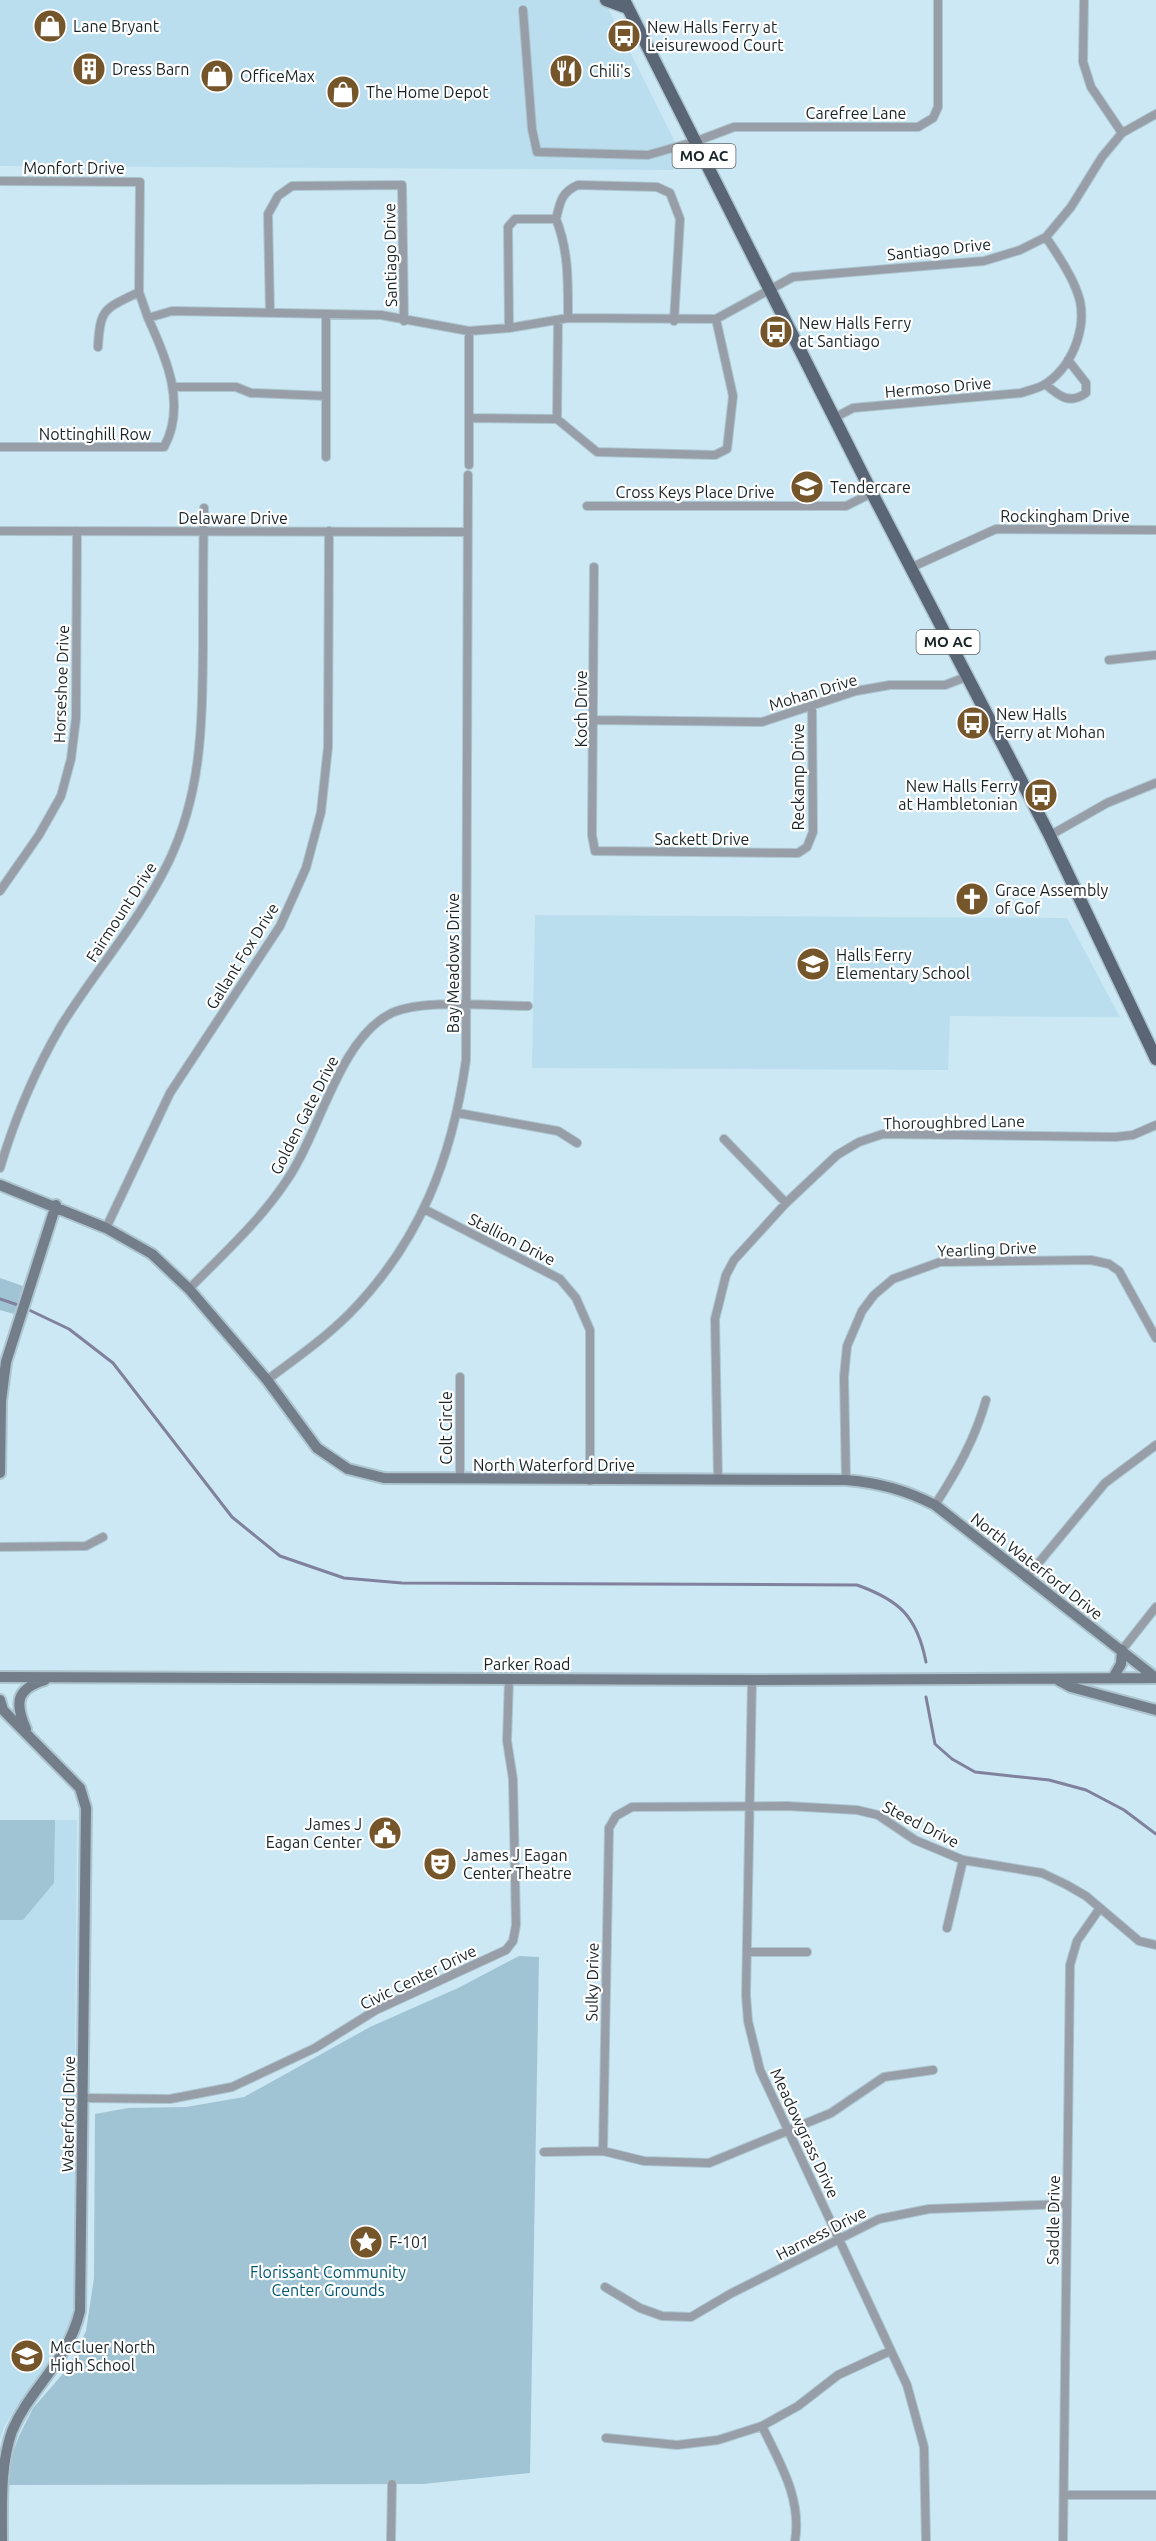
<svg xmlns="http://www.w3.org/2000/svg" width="1156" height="2541" font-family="Ubuntu,sans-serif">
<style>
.built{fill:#badeee}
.green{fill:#a1c4d4}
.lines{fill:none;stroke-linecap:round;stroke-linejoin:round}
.stream{stroke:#80819c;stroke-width:3}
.street-casing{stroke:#acc5cf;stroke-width:10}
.secondary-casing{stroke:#acc5cf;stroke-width:14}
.primary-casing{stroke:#acc5cf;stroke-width:15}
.street{stroke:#979ea7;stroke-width:8}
.secondary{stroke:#747d8a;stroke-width:10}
.primary{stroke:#5a6575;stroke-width:12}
.labels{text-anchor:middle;stroke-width:4.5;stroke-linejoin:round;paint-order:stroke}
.shield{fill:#fff;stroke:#5e6668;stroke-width:1.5}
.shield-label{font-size:15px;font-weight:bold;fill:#192428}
.poi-label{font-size:16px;fill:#192428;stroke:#fff;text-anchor:start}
.street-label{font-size:16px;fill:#192428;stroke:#fff}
.park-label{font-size:16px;fill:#005772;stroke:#fff}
</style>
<rect width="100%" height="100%" fill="#cce8f4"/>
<!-- built -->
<path class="built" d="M 0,0 L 604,0 L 687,166 L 673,170 L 0,166 Z
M 535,915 L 1067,918 L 1120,1017 L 950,1016 L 948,1070 L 532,1068 Z
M 0,1820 L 77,1820 L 73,2308 L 68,2329 L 60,2346 L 13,2412 L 4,2427 L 0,2440 Z"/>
<!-- green -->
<path class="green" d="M 0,1278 L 23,1286 L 14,1314 L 0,1310 Z
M 0,1820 L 55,1820 L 54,1883 L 23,1920 L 0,1920 Z
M 519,1956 L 539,1957 L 530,2473 L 423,2484 L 8,2485 L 11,2458 L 19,2436 L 33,2408 L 68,2368 L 86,2331 L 94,2278 L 95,2114 L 128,2108 L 186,2107 L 244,2097 L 370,2027 L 458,1988 Z"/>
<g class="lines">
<!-- stream -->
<path class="stream" d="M 0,1299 L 21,1306
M 27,1309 L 69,1329 L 113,1363 L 232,1517 L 280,1556 L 344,1578 L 402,1583 L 857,1585 C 899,1600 917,1616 926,1662
M 926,1697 L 935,1744 L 952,1759 L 975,1772 L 1049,1780 L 1086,1790 L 1124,1810 L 1156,1834"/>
<defs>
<path id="street" d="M 1084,0 L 1083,62 L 1091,87 L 1122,133
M 523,10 L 532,129 L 537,152 L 648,155 L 697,141 L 734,127 L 918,127 L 933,118 L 938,107 L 938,0
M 0,181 L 140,182 L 139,292 C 105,309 100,307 98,347
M 556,219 C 569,251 568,284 568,318
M 139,292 L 148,318 L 172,311 L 381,315 L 469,331 L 509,328 L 568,318 L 716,319 L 793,277 L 984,261 L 1020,250 L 1046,237 L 1071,207 L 1102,157 L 1122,133 L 1156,114
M 270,313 L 268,214 L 278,196 L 292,186 L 402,185 L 404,321
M 509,328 L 508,227 L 515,219 L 556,219 C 560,203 561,192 578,185 L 657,187 L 670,193 L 680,219 L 674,321
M 469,331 L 469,465
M 1045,384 C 1059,396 1069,405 1086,393 L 1086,383 L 1068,360
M 174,387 L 236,387 L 251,393 L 326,396
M 469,418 L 557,419 L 597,452 L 715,455 L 727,449 L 733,396 L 716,319
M 834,418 L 853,408 L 1021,393 C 1030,390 1040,388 1047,383 C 1075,363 1090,321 1076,289 C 1069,270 1056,253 1046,237
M 557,419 L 558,320
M 0,447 L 164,447 C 187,405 166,357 148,318
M 326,457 L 326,314
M 587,506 L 846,506 L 872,493
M 0,531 L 467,532
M 594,567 L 592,835 L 595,851 L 798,853 L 807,847 L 813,832 L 812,706
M 910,568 L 996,529 L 1156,530
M 1109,660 L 1156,655
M 595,720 L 762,722 L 856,691 L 890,685 L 945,685 L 966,677
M 1049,836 L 1107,803 L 1156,783
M 0,891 L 39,835 L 61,796 L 71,759 L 76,718 L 77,531
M 458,1113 L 558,1131 L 577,1143
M 724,1139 L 786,1203
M 0,1168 C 15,1118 34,1072 61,1026 C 95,971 139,922 168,863 C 202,793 202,725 203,649 C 203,602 203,555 204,508
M 424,1209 L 560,1279 L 576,1298 L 590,1330 L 590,1481
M 106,1228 L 170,1093 L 280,926 L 306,868 L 321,812 L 328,747 L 329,531
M 189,1289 C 223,1254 260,1221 287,1180 C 320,1132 338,1043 388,1015 C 417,998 492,1006 528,1006
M 460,1377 L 460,1479
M 267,1380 C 295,1359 324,1339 349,1314 C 420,1242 452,1159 466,1060 L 468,475
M 718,1480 L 715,1319 L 726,1275 L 734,1260 L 786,1203 L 837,1155 L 859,1142 L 883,1134 L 1115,1137 L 1133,1135 L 1156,1125
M 846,1480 L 844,1377 L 847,1346 L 862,1311 L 874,1295 L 893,1279 L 940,1262 L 1091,1260 L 1109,1264 L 1119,1271 L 1156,1338
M 935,1505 C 957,1471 975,1439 986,1400
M 0,1547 L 86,1546 L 103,1537
M 1026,1578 L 1105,1483 L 1156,1445
M 1122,1650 L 1156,1607
M 752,1680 L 746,1995 L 748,2021 L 760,2070 L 907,2385 L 924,2447 L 926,2541
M 947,1928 L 963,1860
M 747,1952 L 807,1952
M 83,2098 L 170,2099 L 232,2087 L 315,2048 L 376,2010 L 506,1950 L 513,1941 L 516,1925 L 513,1779 L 507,1741 L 509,1679
M 603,2151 L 609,1828 L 616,1816 L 632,1807 L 787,1806 L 857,1810 L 878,1815 L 915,1840 L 963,1860 L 1042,1873 L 1067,1885 L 1086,1896 L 1139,1941 L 1156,1945
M 544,2152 L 603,2151 L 644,2161 L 709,2163 L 831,2113 L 884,2077 L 933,2070
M 605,2287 L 640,2308 L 662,2316 L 691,2317 L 730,2294 L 879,2219 L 929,2209 L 1067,2204
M 762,2426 C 780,2463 802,2499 795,2541
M 606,2438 L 677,2445 L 718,2440 L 762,2426 L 798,2406 L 838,2375 L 890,2351
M 1065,2495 L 1156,2495
M 391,2541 L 392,2484
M 1063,2541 L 1070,1965 L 1077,1941 L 1100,1908"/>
<path id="secondary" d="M 0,1185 L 106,1228 L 152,1254 L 189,1289 L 267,1380 L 317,1448 L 348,1469 L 384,1478 L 846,1480 C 880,1483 905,1490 935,1505 L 1156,1678
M 0,1473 L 1,1401 L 6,1362 L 56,1205
M 0,1677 L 752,1680 L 1156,1678
M 1113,1678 L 1121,1664 L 1122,1650
M 1058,1680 L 1071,1687 L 1156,1710
M 0,1700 L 3,1710 L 80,1788 L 86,1808 L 80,2311 C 67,2364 31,2386 12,2431 C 0,2466 2,2504 2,2541
M 26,1729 C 15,1704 15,1689 45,1680"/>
<path id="primary" d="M 606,0 L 628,8
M 624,0 L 872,493 L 1049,834 L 1156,1059"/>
</defs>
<!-- street casing -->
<use href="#street" class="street-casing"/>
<!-- secondary casing -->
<use href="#secondary" class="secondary-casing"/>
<!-- primary casing -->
<use href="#primary" class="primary-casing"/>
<!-- street -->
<use href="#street" class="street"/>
<!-- secondary -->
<use href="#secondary" class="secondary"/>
<!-- primary -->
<use href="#primary" class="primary"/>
</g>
<!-- icons -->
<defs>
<symbol id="shop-disc" viewBox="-11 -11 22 22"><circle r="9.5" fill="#75562b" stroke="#fff"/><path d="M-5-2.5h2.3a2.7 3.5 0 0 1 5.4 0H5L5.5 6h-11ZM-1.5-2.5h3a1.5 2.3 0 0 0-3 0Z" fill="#fff"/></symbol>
<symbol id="bus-disc" viewBox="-11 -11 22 22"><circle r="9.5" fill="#75562b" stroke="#fff"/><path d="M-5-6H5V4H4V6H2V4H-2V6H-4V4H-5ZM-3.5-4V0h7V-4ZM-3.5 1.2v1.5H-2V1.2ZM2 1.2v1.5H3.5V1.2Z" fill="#fff"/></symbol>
<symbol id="building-disc" viewBox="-11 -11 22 22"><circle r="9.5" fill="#75562b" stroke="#fff"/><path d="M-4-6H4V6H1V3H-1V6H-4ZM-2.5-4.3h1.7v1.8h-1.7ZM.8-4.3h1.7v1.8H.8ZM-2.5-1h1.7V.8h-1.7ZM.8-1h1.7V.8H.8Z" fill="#fff"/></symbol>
<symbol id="restaurant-disc" viewBox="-11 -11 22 22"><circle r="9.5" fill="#75562b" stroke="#fff"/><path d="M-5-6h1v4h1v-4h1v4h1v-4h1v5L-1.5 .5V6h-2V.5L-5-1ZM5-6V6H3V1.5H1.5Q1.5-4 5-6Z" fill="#fff"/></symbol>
<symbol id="school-disc" viewBox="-11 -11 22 22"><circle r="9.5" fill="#75562b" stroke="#fff"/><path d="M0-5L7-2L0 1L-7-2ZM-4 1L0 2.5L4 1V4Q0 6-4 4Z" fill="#fff"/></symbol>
<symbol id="church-disc" viewBox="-11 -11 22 22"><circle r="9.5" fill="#75562b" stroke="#fff"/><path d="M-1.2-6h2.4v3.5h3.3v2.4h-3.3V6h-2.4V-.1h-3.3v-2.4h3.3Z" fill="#fff"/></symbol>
<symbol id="civic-disc" viewBox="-11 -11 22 22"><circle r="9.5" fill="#75562b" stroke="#fff"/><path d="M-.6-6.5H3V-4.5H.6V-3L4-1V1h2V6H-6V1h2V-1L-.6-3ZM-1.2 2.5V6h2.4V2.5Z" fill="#fff"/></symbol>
<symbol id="theatre-disc" viewBox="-11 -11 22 22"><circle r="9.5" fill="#75562b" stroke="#fff"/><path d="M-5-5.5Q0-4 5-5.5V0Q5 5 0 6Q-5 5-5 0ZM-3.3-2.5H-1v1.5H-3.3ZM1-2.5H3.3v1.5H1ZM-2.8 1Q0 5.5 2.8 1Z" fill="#fff"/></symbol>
<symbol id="sight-disc" viewBox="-11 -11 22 22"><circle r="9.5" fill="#75562b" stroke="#fff"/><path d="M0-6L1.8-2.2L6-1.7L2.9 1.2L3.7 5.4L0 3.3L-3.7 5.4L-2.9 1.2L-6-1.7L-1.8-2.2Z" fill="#fff"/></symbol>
</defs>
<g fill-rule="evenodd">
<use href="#shop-disc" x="31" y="7" width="38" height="38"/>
<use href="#bus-disc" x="605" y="17" width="38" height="38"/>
<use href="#building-disc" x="70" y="50" width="38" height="38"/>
<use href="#restaurant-disc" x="547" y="52" width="38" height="38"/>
<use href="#shop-disc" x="198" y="57" width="38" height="38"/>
<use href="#shop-disc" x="324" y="73" width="38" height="38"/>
<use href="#bus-disc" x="757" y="313" width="38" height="38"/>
<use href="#school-disc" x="788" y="468" width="38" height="38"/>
<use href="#bus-disc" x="954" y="704" width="38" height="38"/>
<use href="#bus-disc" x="1022" y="776" width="38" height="38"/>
<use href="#church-disc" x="953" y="880" width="38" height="38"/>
<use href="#school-disc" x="794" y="945" width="38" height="38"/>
<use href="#civic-disc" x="366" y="1814" width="38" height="38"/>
<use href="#theatre-disc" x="421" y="1845" width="38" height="38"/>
<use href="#sight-disc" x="347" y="2223" width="38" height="38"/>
<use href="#school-disc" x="8" y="2337" width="38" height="38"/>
</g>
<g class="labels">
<!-- shield labels -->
<g class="shield">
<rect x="672.5" y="144" width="63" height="24" rx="4.5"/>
<rect x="916.5" y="630" width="63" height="24" rx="4.5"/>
</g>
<g class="shield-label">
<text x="704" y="161">MO AC</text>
<text x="948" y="647">MO AC</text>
</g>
<!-- poi labels -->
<g class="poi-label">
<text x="73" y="32">Lane Bryant</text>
<text x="647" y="33">New Halls Ferry at<tspan x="647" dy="18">Leisurewood Court</tspan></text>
<text x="112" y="75">Dress Barn</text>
<text x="589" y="77">Chili's</text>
<text x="240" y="82">OfficeMax</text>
<text x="366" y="98">The Home Depot</text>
<text x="799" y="329">New Halls Ferry<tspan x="799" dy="18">at Santiago</tspan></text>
<text x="830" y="493">Tendercare</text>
<text x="996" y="720">New Halls<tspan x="996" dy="18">Ferry at Mohan</tspan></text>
<text x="1018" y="792" text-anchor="end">New Halls Ferry<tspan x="1018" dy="18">at Hambletonian</tspan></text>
<text x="995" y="896">Grace Assembly<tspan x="995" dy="18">of Gof</tspan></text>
<text x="836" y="961">Halls Ferry<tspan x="836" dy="18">Elementary School</tspan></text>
<text x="362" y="1830" text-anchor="end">James J<tspan x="362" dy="18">Eagan Center</tspan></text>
<text x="463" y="1861">James J Eagan<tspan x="463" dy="18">Center Theatre</tspan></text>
<text x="389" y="2248">F-101</text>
<text x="50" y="2353">McCluer North<tspan x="50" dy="18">High School</tspan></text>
</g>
<!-- street labels -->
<g class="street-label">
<text x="856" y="119">Carefree Lane</text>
<text x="74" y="174">Monfort Drive</text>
<text transform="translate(939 249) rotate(-6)" y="6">Santiago Drive</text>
<text transform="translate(390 255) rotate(-91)" y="6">Santiago Drive</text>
<text transform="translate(938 387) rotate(-5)" y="6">Hermoso Drive</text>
<text x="95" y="440">Nottinghill Row</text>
<text x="695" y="498">Cross Keys Place Drive</text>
<text x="1065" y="522">Rockingham Drive</text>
<text x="233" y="524">Delaware Drive</text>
<text transform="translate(61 684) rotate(-88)" y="6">Horseshoe Drive</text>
<text transform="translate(813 692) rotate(-17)" y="6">Mohan Drive</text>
<text transform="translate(581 709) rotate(-90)" y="6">Koch Drive</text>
<text transform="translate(798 777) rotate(-90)" y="6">Reckamp Drive</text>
<text x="702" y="845">Sackett Drive</text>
<text transform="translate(121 912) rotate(-57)" y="6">Fairmount Drive</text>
<text transform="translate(242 956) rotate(-58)" y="6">Gallant Fox Drive</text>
<text transform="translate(453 963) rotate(-90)" y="6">Bay Meadows Drive</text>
<text transform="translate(304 1115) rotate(-63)" y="6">Golden Gate Drive</text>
<text transform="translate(954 1122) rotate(-1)" y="6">Thoroughbred Lane</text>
<text transform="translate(512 1239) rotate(27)" y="6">Stallion Drive</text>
<text transform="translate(987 1249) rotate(-2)" y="6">Yearling Drive</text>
<text transform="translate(446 1428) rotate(-90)" y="6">Colt Circle</text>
<text x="554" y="1471">North Waterford Drive</text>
<text transform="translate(1037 1566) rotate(38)" y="6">North Waterford Drive</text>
<text x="527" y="1670">Parker Road</text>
<text transform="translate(921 1824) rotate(27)" y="6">Steed Drive</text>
<text transform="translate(418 1977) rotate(-26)" y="6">Civic Center Drive</text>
<text transform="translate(592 1982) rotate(-89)" y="6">Sulky Drive</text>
<text transform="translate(68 2114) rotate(-89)" y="6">Waterford Drive</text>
<text transform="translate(805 2133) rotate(65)" y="6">Meadowgrass Drive</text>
<text transform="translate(1053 2220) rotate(-89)" y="6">Saddle Drive</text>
<text transform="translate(821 2233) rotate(-27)" y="6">Harness Drive</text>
</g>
<!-- park labels -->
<g class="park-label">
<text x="328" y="2278">Florissant Community<tspan x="328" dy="18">Center Grounds</tspan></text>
</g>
</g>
</svg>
